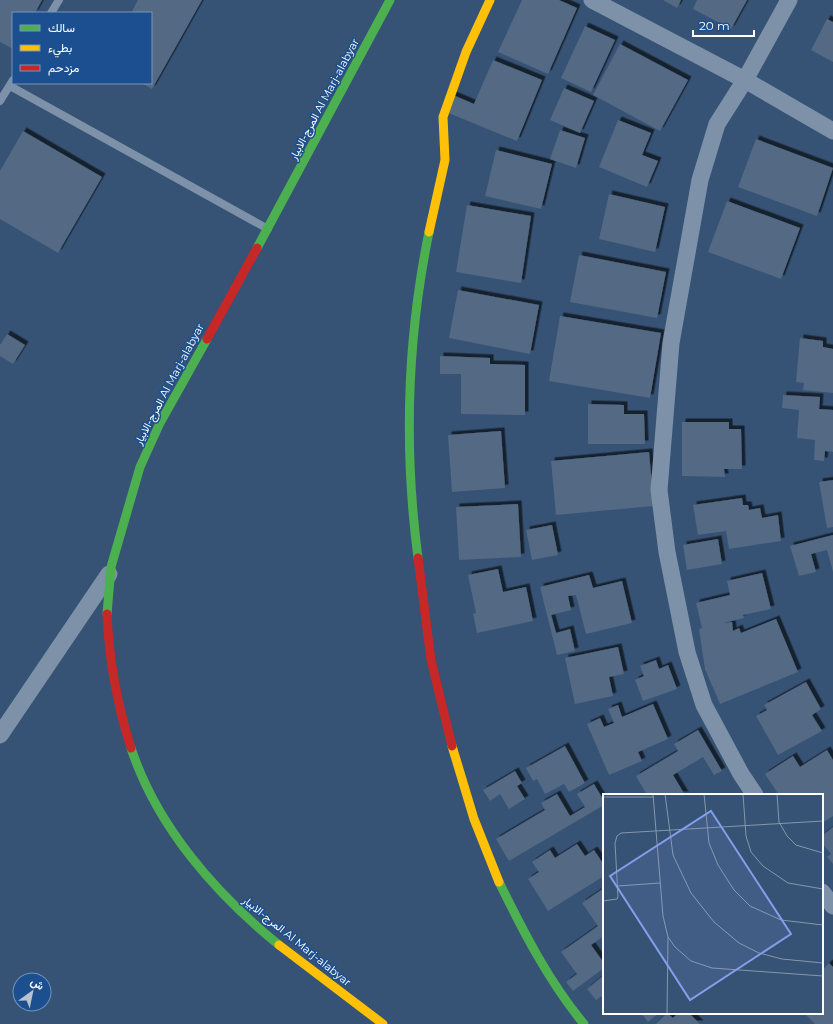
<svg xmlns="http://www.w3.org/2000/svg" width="833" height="1024" font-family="Montserrat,Vazirmatn,sans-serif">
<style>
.building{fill:#526984;filter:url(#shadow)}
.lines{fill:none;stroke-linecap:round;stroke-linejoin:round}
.lane{stroke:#7d92a8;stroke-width:8}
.street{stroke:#7d92a8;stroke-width:17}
.fast{stroke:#4caf50;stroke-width:9}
.slow{stroke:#ffc107;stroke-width:9}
.jam{stroke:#c62828;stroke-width:9}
.labels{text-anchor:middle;stroke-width:3;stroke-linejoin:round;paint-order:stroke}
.street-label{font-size:11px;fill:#fff;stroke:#1b4f8f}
.inset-road{fill:none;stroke:#8697ac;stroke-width:1}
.view{fill:#839eea;fill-opacity:0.15;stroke:#839eea;stroke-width:2}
.inset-edge{fill:none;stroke:#fff;stroke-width:2}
</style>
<defs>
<filter id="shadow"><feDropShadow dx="3.5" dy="-3.5" stdDeviation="0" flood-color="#0009"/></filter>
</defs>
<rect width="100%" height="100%" fill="#365274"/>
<!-- building -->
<path class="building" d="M 0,0 L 42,0 L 35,13 L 13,13 L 13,49 L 0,42 Z
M 138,0 L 202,0 L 152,89 L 141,83 L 151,83 L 151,13 L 131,13 Z
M 522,0 L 559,0 L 577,8 L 548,74 L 498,52 Z
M 663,0 L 681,0 L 677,8 Z
M 697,0 L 747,0 L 731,29 L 693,9 Z
M 827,19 L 833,22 L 833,62 L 811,50 Z
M 585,26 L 615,40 L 591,92 L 561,78 Z
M 620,44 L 688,80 L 660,131 L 593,95 Z
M 493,60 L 542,80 L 517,141 L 446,112 L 453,95 L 474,104 Z
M 564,88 L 594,101 L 580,133 L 550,120 Z
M 618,120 L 651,133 L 642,155 L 658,161 L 647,187 L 599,167 Z
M 560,130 L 585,138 L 576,168 L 550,159 Z
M 23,131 L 102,177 L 58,253 L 0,219 L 0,171 Z
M 756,139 L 833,168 L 817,216 L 738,187 Z
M 496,150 L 552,164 L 541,209 L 485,196 Z
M 609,194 L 665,207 L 655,252 L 599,239 Z
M 727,201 L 800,228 L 781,279 L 708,252 Z
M 467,205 L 531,216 L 521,283 L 456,272 Z
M 579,255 L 666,272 L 657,318 L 570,302 Z
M 458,290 L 539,305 L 530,354 L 449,338 Z
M 560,316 L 661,333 L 650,398 L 549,381 Z
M 7,334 L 25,345 L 13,364 L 0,356 L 0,345 Z
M 800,338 L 823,341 L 823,347 L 833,349 L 833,393 L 803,390 L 804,383 L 796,382 Z
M 440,356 L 490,358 L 490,364 L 525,365 L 525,415 L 461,414 L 461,374 L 440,374 Z
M 783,395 L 820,397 L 819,409 L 833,410 L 833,452 L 825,451 L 824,461 L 814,460 L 815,440 L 797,438 L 799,410 L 782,408 Z
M 588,404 L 624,405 L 624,414 L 644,414 L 645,444 L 588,444 Z
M 682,422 L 729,422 L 729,429 L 741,429 L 742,469 L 724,469 L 725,477 L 682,476 Z
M 501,431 L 505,488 L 452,492 L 448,435 Z
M 649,452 L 654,506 L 556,515 L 551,461 Z
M 833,480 L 833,527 L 827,528 L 819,482 Z
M 742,498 L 743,505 L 748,505 L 749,510 L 760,508 L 762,518 L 778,515 L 781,541 L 729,549 L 726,531 L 698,535 L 693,505 Z
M 518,504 L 521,557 L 459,560 L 456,507 Z
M 552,525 L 558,555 L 532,560 L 526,530 Z
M 833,535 L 833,572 L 827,550 L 811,554 L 816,572 L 799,576 L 790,546 Z
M 718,539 L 722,564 L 687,570 L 683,545 Z
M 498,569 L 503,592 L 526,587 L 533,621 L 477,633 L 473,614 L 476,613 L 468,575 Z
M 762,573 L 771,609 L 743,615 L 744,618 L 724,623 L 732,622 L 733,631 L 739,628 L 741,633 L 776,619 L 798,672 L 720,704 L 705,669 L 699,629 L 702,628 L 696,603 L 730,595 L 727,581 Z
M 589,575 L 593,588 L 622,581 L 632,623 L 586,634 L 576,595 L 568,596 L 571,610 L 551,615 L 556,633 L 570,629 L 575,651 L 557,655 L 540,587 Z
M 618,647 L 624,674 L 609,677 L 613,696 L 575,704 L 565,658 Z
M 656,660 L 659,669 L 668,665 L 677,689 L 643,701 L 635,680 L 644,676 L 640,666 Z
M 806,682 L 821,709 L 812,715 L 822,731 L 778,755 L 756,716 L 767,710 L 764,705 Z
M 653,704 L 668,739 L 638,752 L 642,761 L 609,775 L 587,724 L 600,718 L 604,727 L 614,723 L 608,709 L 618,705 L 622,717 Z
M 698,730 L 722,771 L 714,775 L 703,757 L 673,775 L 685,795 L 647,795 L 636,776 L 678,751 L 674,744 Z
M 565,746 L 585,783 L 569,792 L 564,784 L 545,794 L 537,779 L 533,781 L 526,768 Z
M 827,750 L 833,760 L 833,816 L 822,823 L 822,795 L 779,795 L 765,774 L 793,756 L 800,767 Z
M 515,771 L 522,783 L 517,786 L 525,799 L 509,809 L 500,794 L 490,801 L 483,790 Z
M 594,784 L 604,801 L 604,805 L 509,861 L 496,839 L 545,810 L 541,803 L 557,794 L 570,816 L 585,807 L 577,794 Z
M 833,827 L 833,864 L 827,857 L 831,854 L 822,843 L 822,836 Z
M 577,844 L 585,856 L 594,850 L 604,865 L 604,876 L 548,911 L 528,879 L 539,872 L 532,862 L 550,850 L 555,858 Z
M 604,888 L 604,936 L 591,945 L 604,963 L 604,968 L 573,991 L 566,982 L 577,974 L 561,952 L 598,926 L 582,903 Z
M 829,963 L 833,967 L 833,1024 L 815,1024 L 804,1013 L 822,1013 L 822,971 Z
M 604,975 L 604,998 L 602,996 L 596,1000 L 587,989 Z
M 641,1013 L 659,1013 L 648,1022 Z
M 667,1013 L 673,1018 L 678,1013 L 689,1013 L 700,1024 L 656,1024 Z"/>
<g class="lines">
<!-- lane -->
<path class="lane" d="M 51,13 L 59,0
M 10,86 L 268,229
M 0,101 L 13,80"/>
<!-- street -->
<path class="street" d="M 592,0 L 745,80 L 833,131
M 0,735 L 109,574
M 755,795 L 741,774 L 704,705 L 687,652 L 667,552 L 659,490 L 671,343 L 700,180 L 717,124 L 745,80 L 789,0
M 822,892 L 833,906"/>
<!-- fast -->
<path class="fast" d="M 257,248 L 390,0
M 418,558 C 404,451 407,339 429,232
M 107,614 L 111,567 L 140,467 L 160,423 L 207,339
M 131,748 C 157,827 216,894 279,945
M 499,882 C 523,931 549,982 584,1024"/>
<!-- slow -->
<path class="slow" d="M 429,232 L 445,160 L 443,117 L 466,52 L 490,0
M 452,746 L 474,819 L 499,882
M 279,945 L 383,1024"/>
<!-- jam -->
<path class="jam" d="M 207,339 L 257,248
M 418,558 L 431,660 L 452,746
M 107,614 C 109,661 117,704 131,748"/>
</g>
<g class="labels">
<!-- street labels -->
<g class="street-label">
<text transform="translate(324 99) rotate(-62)" y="4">المرج-الابيار Al Marj-alabyar</text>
<text transform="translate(169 384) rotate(-62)" y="4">المرج-الابيار Al Marj-alabyar</text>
<text transform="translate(297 941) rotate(39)" y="4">المرج-الابيار Al Marj-alabyar</text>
</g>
</g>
<!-- overview -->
<g transform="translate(603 794)">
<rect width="220" height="220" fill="#365274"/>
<path class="inset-road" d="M 50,0 L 60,122 L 65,143 L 72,153 L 88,167 L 109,174 L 220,182M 62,0 L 70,61 L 88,99 L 111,128 L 136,149 L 156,159 L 179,165 L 220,169M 101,0 L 106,49 L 115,71 L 131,96 L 147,112 L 178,126 L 220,131M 140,0 L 143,42 L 148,58 L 160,72 L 185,89 L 220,95M 174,0 L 176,28 L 184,42 L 193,51 L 220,59M 0,3 L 51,3M 15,92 L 57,89M 0,107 L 14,105 L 15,103 L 12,49 L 14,42 L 18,39 L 220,27M 64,220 L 65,143"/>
<path class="view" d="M 108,17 L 188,140 L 87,206 L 7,82 Z"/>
<rect width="220" height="220" class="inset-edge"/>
</g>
<!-- legend -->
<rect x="12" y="12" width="140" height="72" fill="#1b4f8f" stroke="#7695bc"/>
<rect x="20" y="25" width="20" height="6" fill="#4caf50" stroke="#7695bc"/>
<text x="48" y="32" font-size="12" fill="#ffffff">سالك</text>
<rect x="20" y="45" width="20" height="6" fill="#ffc107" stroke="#7695bc"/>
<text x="48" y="52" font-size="12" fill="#ffffff">بطيء</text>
<rect x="20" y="65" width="20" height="6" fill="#c62828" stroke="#7695bc"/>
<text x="48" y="72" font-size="12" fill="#ffffff">مزدحم</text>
<!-- north arrow -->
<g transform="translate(32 992) rotate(33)"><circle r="19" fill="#1b4f8f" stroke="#7695bc"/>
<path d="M0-3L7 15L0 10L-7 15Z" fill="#b9c2ce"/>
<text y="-6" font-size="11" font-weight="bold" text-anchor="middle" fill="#ffffff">ش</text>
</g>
<!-- scale -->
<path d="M693 30v6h61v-6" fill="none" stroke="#ffffff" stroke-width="2"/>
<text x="699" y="30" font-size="12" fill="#ffffff" stroke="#1b4f8f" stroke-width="3" paint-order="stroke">20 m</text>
</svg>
